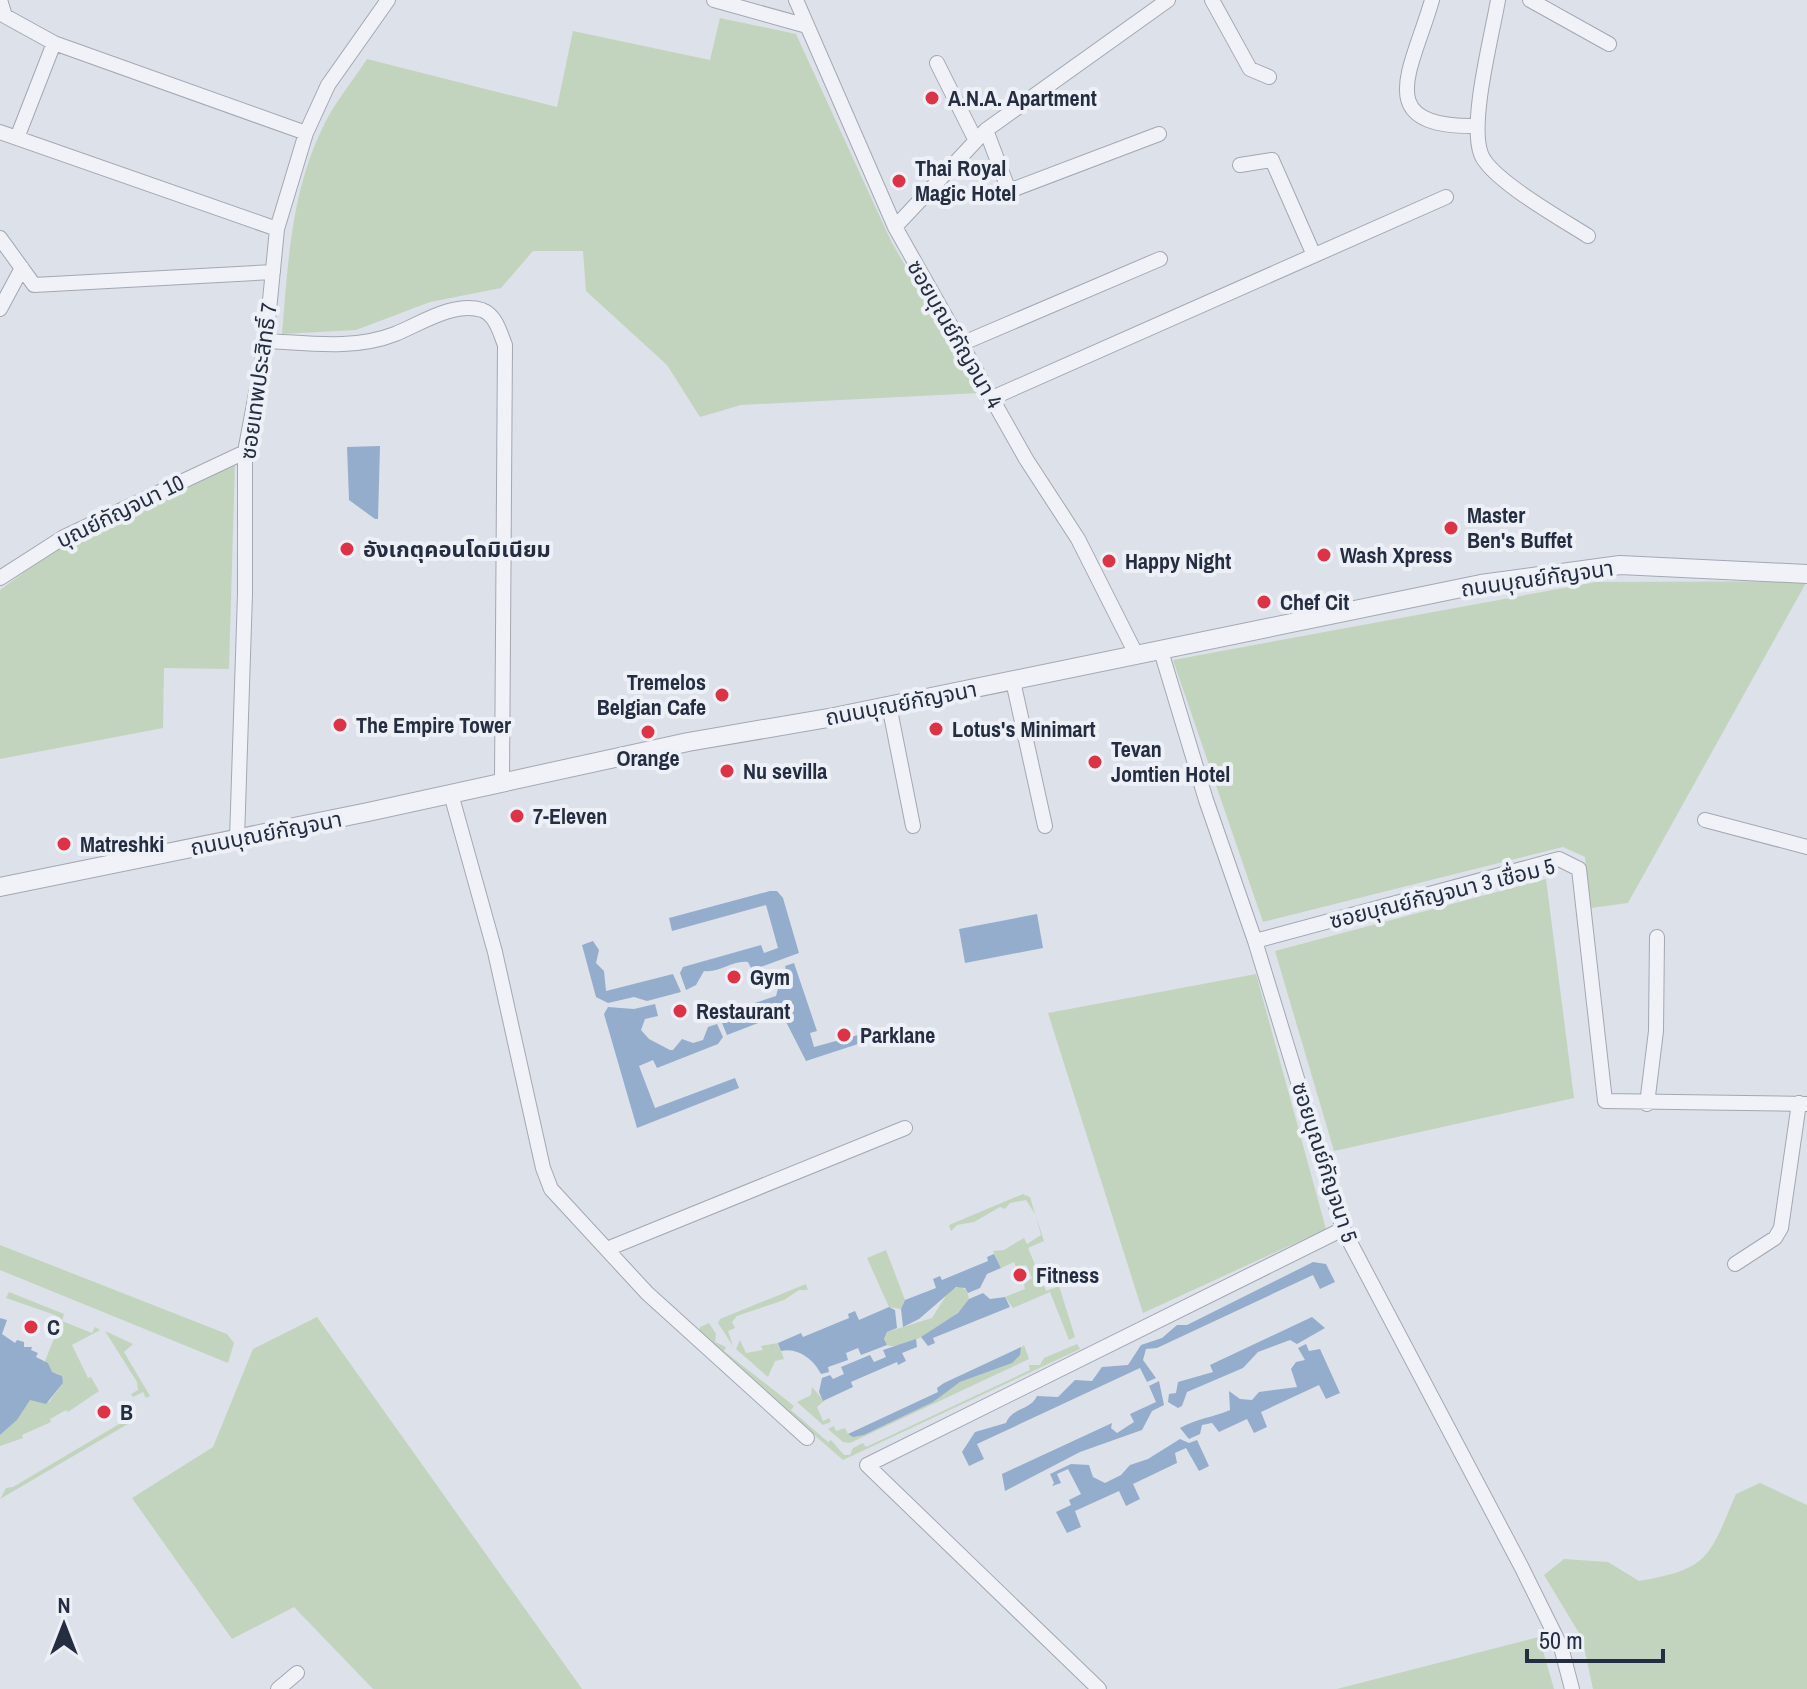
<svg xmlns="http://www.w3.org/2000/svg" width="1807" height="1689" font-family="'Archivo Narrow','Noto Sans Thai',sans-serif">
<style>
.green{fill:#c2d4be}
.water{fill:#94adcd}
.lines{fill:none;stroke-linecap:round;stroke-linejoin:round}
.minor-casing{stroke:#a2a8b3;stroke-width:16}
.tertiary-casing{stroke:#a2a8b3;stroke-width:20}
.minor{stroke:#f1f2f7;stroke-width:14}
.tertiary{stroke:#f1f2f7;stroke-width:18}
.poi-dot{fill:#dc3446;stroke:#edf0f6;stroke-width:3}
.labels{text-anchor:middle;stroke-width:8;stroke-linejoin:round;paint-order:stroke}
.poi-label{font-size:22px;font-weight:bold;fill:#252e41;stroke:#edf0f6;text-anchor:start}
.street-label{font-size:22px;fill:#252e41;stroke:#edf0f6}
</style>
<rect width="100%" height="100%" fill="#dde1e9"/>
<!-- green -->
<path class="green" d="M 720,18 L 796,34 L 891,241 L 979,393 L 741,405 L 700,417 L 667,365 L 586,291 L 583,251 L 533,251 L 501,288 L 430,302 L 356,330 L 282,334 C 288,263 291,192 323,127 C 334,103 353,81 367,59 L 557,107 L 573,31 L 710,60 Z
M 235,463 L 229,669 L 164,668 L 163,728 L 0,759 L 0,590 L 58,547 Z
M 1807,581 L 1628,903 L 1591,908 L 1585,857 L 1563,847 L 1263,922 L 1173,660 L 1596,582 Z
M 1546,879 L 1574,1098 L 1334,1151 L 1275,951 Z
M 1256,974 L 1326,1229 L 1143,1313 L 1048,1013 Z
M 1023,1194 L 1030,1197 L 1035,1214 L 1026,1200 L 1010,1203 L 1005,1209 L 1000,1207 L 974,1222 L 957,1225 L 951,1231 L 949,1225 Z
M 1036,1216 L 1044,1241 L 1028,1248 L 1036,1267 L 1049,1262 L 1051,1267 L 1039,1273 L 1046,1291 L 1059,1286 L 1075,1337 L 1069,1340 L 1050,1292 L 1013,1308 L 1005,1297 L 1025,1289 L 1024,1284 L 1032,1278 L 1026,1265 L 1016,1267 L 1014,1262 L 1001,1268 L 993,1251 L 1004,1250 L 1024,1238 L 1027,1244 L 1041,1235 Z
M 0,1245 L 227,1334 L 234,1343 L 228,1363 L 0,1270 Z
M 886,1250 L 905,1300 L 901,1309 L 889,1307 L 867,1258 Z
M 806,1284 L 808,1290 L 799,1290 L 784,1300 L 737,1316 L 732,1322 L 735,1328 L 728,1331 L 733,1346 L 718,1323 L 720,1319 Z
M 960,1286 L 967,1291 L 969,1299 C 959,1319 904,1352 887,1345 L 884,1340 L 887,1332 L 932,1318 L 949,1291 Z
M 9,1292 L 64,1314 L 62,1321 L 92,1333 L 95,1327 L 100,1330 L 72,1345 L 88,1378 L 91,1377 L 99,1391 L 68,1412 L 66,1410 L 50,1419 L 51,1422 L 22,1435 L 23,1438 L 0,1446 L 0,1435 L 17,1420 L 30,1399 L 49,1402 L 63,1383 L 59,1374 L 52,1373 L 45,1361 L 61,1321 L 55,1315 L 6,1298 Z
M 317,1317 L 582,1689 L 373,1689 L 294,1607 L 232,1639 L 132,1498 L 213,1447 L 253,1349 Z
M 709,1323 L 716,1334 L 715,1342 L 726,1347 L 724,1351 L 794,1406 L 791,1410 L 828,1442 L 831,1440 L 844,1455 L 850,1455 L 853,1448 L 863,1443 L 866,1447 L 1030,1370 L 1029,1365 L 1040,1365 L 1044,1358 L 1077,1344 L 1080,1349 L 843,1460 L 698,1334 L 700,1327 Z
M 105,1331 L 133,1344 L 124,1352 L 150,1396 L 146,1398 L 143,1392 L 133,1397 L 131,1394 L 138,1390 L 137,1382 Z
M 740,1340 L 746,1353 L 763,1350 L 761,1346 L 778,1343 L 784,1359 L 775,1361 L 768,1377 L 736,1349 Z
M 1024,1345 L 1029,1359 L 850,1443 L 843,1442 L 828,1429 L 834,1426 L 836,1431 L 845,1428 L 848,1434 L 864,1435 L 924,1406 L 960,1382 L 1000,1367 Z
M 812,1387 L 824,1401 L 817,1407 L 823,1421 L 829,1418 L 831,1422 L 823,1425 L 797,1402 L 811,1395 Z
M 131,1417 L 133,1421 L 0,1499 L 6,1488 L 13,1487 Z
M 1760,1483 L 1807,1505 L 1807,1689 L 1593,1689 L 1582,1638 L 1544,1575 L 1564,1559 L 1608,1562 L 1639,1581 C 1710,1569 1709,1557 1736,1494 Z
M 1539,1637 L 1554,1689 L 1337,1689 Z"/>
<!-- water -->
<path class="water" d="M 380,446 L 378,519 L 375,519 L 349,500 L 347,447 Z
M 770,891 L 777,891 L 783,898 L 799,953 L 752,970 L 748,962 C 732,960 720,973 704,971 L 696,985 L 686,990 L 680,973 L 683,967 L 761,945 L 764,953 L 778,948 L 766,905 L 672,931 L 669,918 Z
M 1037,914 L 1043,948 L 965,963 L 959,929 Z
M 593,941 L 599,950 L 596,963 L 604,971 L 606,991 L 673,974 L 681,992 L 647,1001 L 634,997 L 608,1003 L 596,997 L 582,945 Z
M 794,963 L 817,1031 L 810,1033 L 814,1047 L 858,1035 L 861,1043 L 806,1061 L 782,1014 L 727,1035 L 722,1023 L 725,1020 L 737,1021 L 746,1017 L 742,1007 L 776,996 L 779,985 L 790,987 L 785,966 Z
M 655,1004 L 658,1016 L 645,1019 L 641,1030 L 649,1039 L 670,1050 L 673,1050 L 682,1039 L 693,1043 L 703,1040 L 708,1027 L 717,1024 L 723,1037 L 718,1044 L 657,1068 L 653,1060 L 639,1066 L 655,1108 L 735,1078 L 739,1088 L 637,1128 L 604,1014 L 608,1007 L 634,1009 Z
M 994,1254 L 1001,1268 L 987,1274 L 980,1288 L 968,1293 L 965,1288 L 956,1287 L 919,1319 L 903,1327 L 901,1309 L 905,1300 L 936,1288 L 933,1279 L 940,1276 L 942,1280 L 988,1261 L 987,1257 Z
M 1313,1262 L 1326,1264 L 1335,1282 L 1320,1289 L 1313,1275 L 1157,1348 L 1146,1349 L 1143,1360 L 1156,1378 L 1147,1382 L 1140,1368 L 977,1444 L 984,1459 L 969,1466 L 962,1452 L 975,1432 L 1006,1423 C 1012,1407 1030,1411 1037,1396 L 1058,1397 L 1075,1380 L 1092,1381 L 1102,1367 L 1128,1365 L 1141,1345 L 1162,1338 L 1177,1325 L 1187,1325 Z
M 983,1293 L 990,1299 L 1005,1297 L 1010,1307 L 933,1338 L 935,1343 L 928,1346 L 921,1337 L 958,1313 L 969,1299 Z
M 889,1307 L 895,1310 L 897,1328 L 887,1332 L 884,1339 L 887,1345 L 861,1355 L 858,1348 L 846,1353 L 848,1360 L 828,1367 L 829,1372 L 821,1374 C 814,1360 798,1347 781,1351 L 778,1343 L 801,1333 L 803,1337 L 849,1318 L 848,1314 L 855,1311 L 859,1320 Z
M 1312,1317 L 1325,1328 L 1297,1344 L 1290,1340 L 1258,1352 L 1243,1368 L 1187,1392 L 1182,1406 L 1178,1408 L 1168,1402 L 1169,1394 L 1176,1393 L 1178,1382 L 1213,1372 L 1210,1365 Z
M 0,1318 L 7,1320 L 2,1334 L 15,1343 L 17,1340 L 24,1342 L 24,1347 L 32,1347 L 31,1350 L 38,1353 L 36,1357 L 48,1363 L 52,1372 L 62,1376 L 63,1383 L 46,1404 L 30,1400 L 17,1420 L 0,1435 Z
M 916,1339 L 917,1347 L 902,1353 L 906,1361 L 898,1365 L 897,1362 L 851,1382 L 853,1387 L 823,1401 L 819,1392 L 822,1378 L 830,1375 L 833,1379 L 844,1374 L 841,1367 L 870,1355 L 874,1362 L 886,1357 L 883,1350 Z
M 1306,1344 L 1309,1351 L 1320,1349 L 1340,1393 L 1326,1399 L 1319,1385 L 1261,1412 L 1267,1427 L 1254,1433 L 1247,1419 L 1219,1432 L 1212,1423 L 1202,1425 L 1200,1434 L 1189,1439 L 1180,1428 C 1195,1419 1214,1417 1230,1410 L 1229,1391 L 1240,1399 L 1252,1400 L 1259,1392 L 1297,1387 L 1291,1369 L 1296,1362 L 1305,1360 L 1298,1348 Z
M 1021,1347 L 1020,1355 L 1012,1363 L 960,1382 L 933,1402 L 864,1435 L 853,1437 L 848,1434 L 938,1392 L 937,1388 L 944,1383 Z
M 1159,1381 L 1164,1405 L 1152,1411 L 1142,1430 L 1080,1452 L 1005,1491 L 1002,1474 L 1112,1423 L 1111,1428 L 1117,1433 L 1134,1422 L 1130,1414 L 1156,1402 L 1149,1386 Z
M 1180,1439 L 1189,1443 L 1197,1440 L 1209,1466 L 1199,1471 L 1186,1448 L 1175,1453 L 1177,1463 L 1133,1484 L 1140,1499 L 1126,1506 L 1119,1491 L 1075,1511 L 1081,1527 L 1067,1533 L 1056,1512 L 1071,1505 L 1069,1500 L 1081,1494 L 1068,1469 L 1057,1474 L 1061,1483 L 1052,1486 L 1054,1483 L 1050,1474 L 1071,1464 L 1089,1465 L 1093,1477 L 1105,1483 L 1121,1475 L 1130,1465 L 1148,1459 Z"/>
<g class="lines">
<defs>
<path id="minor" d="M 0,0 L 5,16 L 54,43 L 306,133
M 714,0 L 807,26
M 796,0 L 895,227 L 1026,459 L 1078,539 L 1137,656
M 1212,0 L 1250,69 L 1269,77
M 1432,0 C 1412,70 1370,128 1477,126
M 1498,0 C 1492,36 1469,122 1481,154 C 1490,179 1563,220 1588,236
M 1530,0 L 1609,44
M 937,63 L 975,139
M 986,130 L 1009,191 L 1159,134
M 0,132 L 277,229
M 17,138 L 54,43
M 1240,165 L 1272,160 L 1313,253
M 895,227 L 986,130 L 1168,0
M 0,238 L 34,285 L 273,272
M 0,309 L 22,268
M 266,341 C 308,343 355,350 395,334 C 420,324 454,301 482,310 C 496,315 500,333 505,345 L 502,781
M 961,344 L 1160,259
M 992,398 L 1446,197
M 0,578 L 64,537 L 245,452
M 1161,651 L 1206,800 L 1255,941 L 1343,1229 L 1522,1568 L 1561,1647 L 1572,1689
M 1013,681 L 1045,826
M 889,705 L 913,826
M 451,794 L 495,952 L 543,1168 L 551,1189 L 647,1293 L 807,1438
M 1705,820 L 1807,847
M 237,839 L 245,594 L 245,452 L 266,341 L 277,229 L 306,133 L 328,85 L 388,0
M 1255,941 L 1559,859 L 1579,869 L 1605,1101 L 1807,1104
M 1647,1104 L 1656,1031 L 1657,937
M 607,1249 L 905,1128
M 1735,1264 L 1775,1238 L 1781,1228 L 1799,1103
M 278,1689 L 297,1673
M 1099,1689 L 867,1465 L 1343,1229"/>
<path id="tertiary" d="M 0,887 L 368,812 L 688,742 L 834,717 L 1481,584 L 1620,565 L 1807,574"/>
</defs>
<!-- minor casing -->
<use href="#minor" class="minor-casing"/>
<!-- tertiary casing -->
<use href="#tertiary" class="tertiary-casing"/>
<!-- minor -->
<use href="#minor" class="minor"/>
<!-- tertiary -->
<use href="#tertiary" class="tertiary"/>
</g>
<!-- markers -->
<g class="poi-dot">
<circle cx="932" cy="98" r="8"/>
<circle cx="899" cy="181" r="8"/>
<circle cx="1451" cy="528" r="8"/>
<circle cx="347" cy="549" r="8"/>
<circle cx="1324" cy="555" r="8"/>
<circle cx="1109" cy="561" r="8"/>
<circle cx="1264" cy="602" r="8"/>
<circle cx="722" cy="695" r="8"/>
<circle cx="340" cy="725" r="8"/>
<circle cx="936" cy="729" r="8"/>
<circle cx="648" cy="732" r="8"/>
<circle cx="1095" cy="762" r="8"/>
<circle cx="727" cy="771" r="8"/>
<circle cx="517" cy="816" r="8"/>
<circle cx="64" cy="844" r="8"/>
<circle cx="734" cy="977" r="8"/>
<circle cx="680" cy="1011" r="8"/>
<circle cx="844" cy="1035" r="8"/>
<circle cx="1020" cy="1275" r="8"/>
<circle cx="31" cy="1327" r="8"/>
<circle cx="104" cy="1412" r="8"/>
</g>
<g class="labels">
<!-- poi labels -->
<g class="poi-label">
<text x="948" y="106">A.N.A. Apartment</text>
<text x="915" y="176">Thai Royal<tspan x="915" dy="25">Magic Hotel</tspan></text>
<text x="1467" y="523">Master<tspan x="1467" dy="25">Ben's Buffet</tspan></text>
<text x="363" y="557">อังเกตุคอนโดมิเนียม</text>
<text x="1340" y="563">Wash Xpress</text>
<text x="1125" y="569">Happy Night</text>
<text x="1280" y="610">Chef Cit</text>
<text x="706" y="690" text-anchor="end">Tremelos<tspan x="706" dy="25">Belgian Cafe</tspan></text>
<text x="356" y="733">The Empire Tower</text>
<text x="952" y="737">Lotus's Minimart</text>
<text x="1111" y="757">Tevan<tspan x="1111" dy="25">Jomtien Hotel</tspan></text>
<text x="648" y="766" text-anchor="middle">Orange</text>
<text x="743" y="779">Nu sevilla</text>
<text x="533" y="824">7-Eleven</text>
<text x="80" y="852">Matreshki</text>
<text x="750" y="985">Gym</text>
<text x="696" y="1019">Restaurant</text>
<text x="860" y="1043">Parklane</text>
<text x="1036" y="1283">Fitness</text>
<text x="47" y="1335">C</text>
<text x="120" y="1420">B</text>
</g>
<!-- street labels -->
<g class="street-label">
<text transform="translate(955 334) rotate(60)" y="8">ซอยบุณย์กัญจนา 4</text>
<text transform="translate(258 381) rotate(-82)" y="8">ซอยเทพประสิทธิ์ 7</text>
<text transform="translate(120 511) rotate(-26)" y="8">บุณย์กัญจนา 10</text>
<text transform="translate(1537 578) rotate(-8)" y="8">ถนนบุณย์กัญจนา</text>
<text transform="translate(901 703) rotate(-11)" y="8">ถนนบุณย์กัญจนา</text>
<text transform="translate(266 833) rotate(-11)" y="8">ถนนบุณย์กัญจนา</text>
<text transform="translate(1442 893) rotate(-14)" y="8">ซอยบุณย์กัญจนา 3 เชื่อม 5</text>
<text transform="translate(1325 1162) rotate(72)" y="8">ซอยบุณย์กัญจนา 5</text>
</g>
</g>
<!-- north arrow -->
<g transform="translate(64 1625)" stroke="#edf0f6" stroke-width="6" paint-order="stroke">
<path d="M0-6L14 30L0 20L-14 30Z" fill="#252e41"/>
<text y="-12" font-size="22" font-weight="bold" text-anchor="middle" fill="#252e41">N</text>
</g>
<!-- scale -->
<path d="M1527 1649v12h136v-12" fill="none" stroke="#252e41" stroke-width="4"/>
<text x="1539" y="1649" font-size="24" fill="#252e41" stroke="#edf0f6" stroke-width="6" paint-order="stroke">50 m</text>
</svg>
